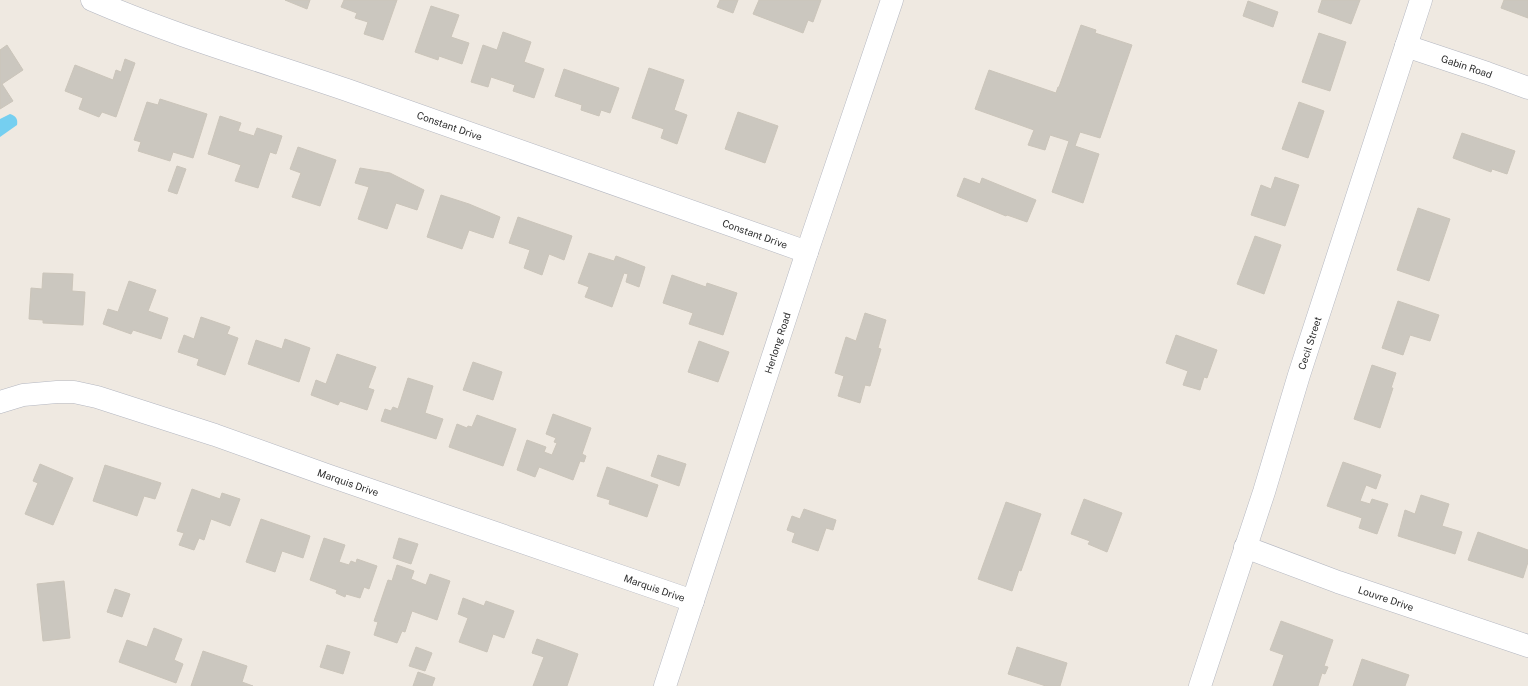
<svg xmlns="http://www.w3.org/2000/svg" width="1528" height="686" font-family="'Public Sans',sans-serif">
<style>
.water{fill:#75cff0}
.building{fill:#cbc7bf;stroke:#cbc5ba}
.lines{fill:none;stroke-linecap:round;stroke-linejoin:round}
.minor-casing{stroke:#b4b7c1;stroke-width:23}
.tertiary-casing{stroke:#b4b7c1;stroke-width:23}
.minor{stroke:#fff;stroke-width:22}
.tertiary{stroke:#fff;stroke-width:22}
.labels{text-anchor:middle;stroke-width:4;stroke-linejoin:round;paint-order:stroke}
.street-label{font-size:10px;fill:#2e2e2e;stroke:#fff}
</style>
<rect width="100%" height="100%" fill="#efe9e1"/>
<!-- water -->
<path class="water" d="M 10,114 C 16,116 18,119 17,125 L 0,137 L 0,119 Z"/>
<!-- building -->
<path class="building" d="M 285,0 L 310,0 L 307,9 Z
M 344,0 L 397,0 L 383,40 L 364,34 L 368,22 L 355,18 L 357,13 L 341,7 Z
M 720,0 L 738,0 L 733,13 L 717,7 Z
M 759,0 L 821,0 L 813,22 L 808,20 L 803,33 L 753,14 Z
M 1322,0 L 1360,0 L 1351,24 L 1318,12 Z
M 1504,0 L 1528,0 L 1528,18 L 1501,8 Z
M 1248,1 L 1278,12 L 1273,27 L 1243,16 Z
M 431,6 L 459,15 L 451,37 L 469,43 L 462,64 L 439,56 L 438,60 L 415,52 Z
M 1081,25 L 1096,30 L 1095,33 L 1132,45 L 1100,138 L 1080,132 L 1075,146 L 1099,154 L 1083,203 L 1052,192 L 1069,141 L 1050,135 L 1045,150 L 1028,145 L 1034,130 L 975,109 L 989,70 L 1056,93 L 1058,87 L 1059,87 Z
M 503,32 L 531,42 L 524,62 L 544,69 L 534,98 L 513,91 L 515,85 L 491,77 L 488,87 L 471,82 L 483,45 L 497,50 Z
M 1319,33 L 1346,42 L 1330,91 L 1302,82 Z
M 7,45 L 23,70 L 2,84 L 13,101 L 0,109 L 0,50 Z
M 125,59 L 135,63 L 116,117 L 102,112 L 99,117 L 79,109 L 83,98 L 65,91 L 75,65 L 113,80 L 116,70 L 121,72 Z
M 649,68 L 684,80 L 674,110 L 687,115 L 677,144 L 661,138 L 664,129 L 632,118 Z
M 564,69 L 619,88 L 610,113 L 601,110 L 599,116 L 581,110 L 582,105 L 555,96 Z
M 160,99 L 207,114 L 193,158 L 173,152 L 170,161 L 138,151 L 141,142 L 134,140 L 147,102 L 158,105 Z
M 1299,102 L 1324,111 L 1308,158 L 1282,149 Z
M 738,112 L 778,126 L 765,163 L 725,149 Z
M 220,116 L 241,123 L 238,131 L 254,136 L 257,128 L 282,136 L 276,154 L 270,152 L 258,188 L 235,181 L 241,165 L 208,154 Z
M 1462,133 L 1515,151 L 1507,174 L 1492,169 L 1491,172 L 1453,158 Z
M 298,147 L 336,160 L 320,206 L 292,197 L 301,173 L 290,169 Z
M 177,166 L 186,169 L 177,194 L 168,191 Z
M 360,168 L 390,173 L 424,190 L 417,210 L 396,203 L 387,229 L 358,219 L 369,187 L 355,183 Z
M 1275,177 L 1299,185 L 1285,226 L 1251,215 L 1261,185 L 1271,189 Z
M 964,178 L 980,184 L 982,178 L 1036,200 L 1027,222 L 1007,215 L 1006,216 L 957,196 Z
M 441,195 L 469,204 L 500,217 L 493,238 L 469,230 L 462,249 L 427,237 Z
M 1418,208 L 1450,219 L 1429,281 L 1397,270 Z
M 518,217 L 572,236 L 564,260 L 549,254 L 542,275 L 524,268 L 530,250 L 509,243 Z
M 1255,236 L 1281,245 L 1264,294 L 1237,284 Z
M 589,253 L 614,261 L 616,256 L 645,267 L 639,287 L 626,282 L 628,274 L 624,273 L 612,307 L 585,297 L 589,287 L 578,283 Z
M 43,273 L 73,274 L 72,291 L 85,292 L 83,325 L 43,323 L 43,320 L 29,319 L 31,288 L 42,289 Z
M 672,275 L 706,287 L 707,283 L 737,293 L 723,335 L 689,324 L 693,313 L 663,303 Z
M 129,281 L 156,290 L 148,311 L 168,318 L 161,339 L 133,330 L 131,334 L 103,324 L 108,309 L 118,312 Z
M 1398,301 L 1439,315 L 1430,341 L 1410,335 L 1403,355 L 1382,348 Z
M 865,313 L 886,320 L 878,348 L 881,349 L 870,386 L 865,385 L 860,403 L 838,396 L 844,376 L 835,373 L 846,337 L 856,341 Z
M 201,317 L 230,327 L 227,334 L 238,338 L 225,375 L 197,365 L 199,359 L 178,352 L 184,335 L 194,339 Z
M 1176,335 L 1217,350 L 1207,378 L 1204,377 L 1200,390 L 1183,385 L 1188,371 L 1166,363 Z
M 285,339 L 310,348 L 299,382 L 248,364 L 256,340 L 282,349 Z
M 699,341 L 729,352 L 718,382 L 688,372 Z
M 337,354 L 376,367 L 368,388 L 374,390 L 367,410 L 340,401 L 338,405 L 311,395 L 316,380 L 326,384 Z
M 473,362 L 502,372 L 493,400 L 463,390 Z
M 1372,365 L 1396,373 L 1391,388 L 1393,388 L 1380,428 L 1354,419 Z
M 408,378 L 433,386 L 425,413 L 443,419 L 436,439 L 381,421 L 385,409 L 391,411 L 393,407 L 398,409 Z
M 553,414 L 591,428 L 582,454 L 586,456 L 584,462 L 580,461 L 573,480 L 539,467 L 535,477 L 517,470 L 527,440 L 546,447 L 544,452 L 552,455 L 557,443 L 554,442 L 556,438 L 546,434 Z
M 477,415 L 516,429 L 503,466 L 449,447 L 457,424 L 467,428 L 468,426 L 472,427 Z
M 658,455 L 686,464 L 679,486 L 651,476 Z
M 1343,462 L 1381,475 L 1376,489 L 1366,485 L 1360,501 L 1370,504 L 1372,499 L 1388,504 L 1377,534 L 1359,528 L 1362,518 L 1327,506 Z
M 40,464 L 73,478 L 53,525 L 25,514 L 38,483 L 33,481 Z
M 105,465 L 161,483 L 155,499 L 144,496 L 137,516 L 93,501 Z
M 607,467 L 658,485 L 647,517 L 609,504 L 610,500 L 597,496 Z
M 192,489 L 220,499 L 222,493 L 240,499 L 230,526 L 211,519 L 204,540 L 199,538 L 194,550 L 179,545 L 184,533 L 177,531 Z
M 1421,495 L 1449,504 L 1442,526 L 1462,532 L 1455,554 L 1398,536 L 1405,510 L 1415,514 Z
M 1084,499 L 1122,513 L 1107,552 L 1088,544 L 1090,541 L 1071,534 Z
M 1006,502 L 1041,514 L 1021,571 L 1019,570 L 1012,591 L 978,579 Z
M 804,509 L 836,520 L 833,530 L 826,528 L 818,551 L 792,542 L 795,533 L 787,530 L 792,516 L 800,519 Z
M 261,519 L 310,536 L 303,558 L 282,551 L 275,572 L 246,562 Z
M 1478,532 L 1528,550 L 1528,562 L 1523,578 L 1468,560 Z
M 324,538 L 345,545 L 339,562 L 349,565 L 351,561 L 356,563 L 357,559 L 377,566 L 369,589 L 364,587 L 360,598 L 346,594 L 345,597 L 336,593 L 337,590 L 310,580 Z
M 399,538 L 418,544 L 411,564 L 393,558 Z
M 397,565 L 414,571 L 411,579 L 426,585 L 430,574 L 450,581 L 437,620 L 412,611 L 405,632 L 402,631 L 397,643 L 374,635 L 378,622 L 374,621 L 388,580 L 392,581 Z
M 64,581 L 70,638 L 43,641 L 37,584 Z
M 115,589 L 130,594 L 122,617 L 107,612 Z
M 463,598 L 484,606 L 486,601 L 514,611 L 504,638 L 493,634 L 487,652 L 459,642 L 468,618 L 458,614 Z
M 1281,621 L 1333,640 L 1324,666 L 1328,667 L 1325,674 L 1322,673 L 1318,686 L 1273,686 L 1284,655 L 1270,650 Z
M 154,628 L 182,639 L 174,660 L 183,664 L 176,683 L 119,662 L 127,640 L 147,647 Z
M 537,639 L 578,654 L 567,686 L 533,686 L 544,657 L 532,653 Z
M 327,645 L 350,652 L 343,674 L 320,667 Z
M 416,647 L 432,653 L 425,671 L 409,666 Z
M 1017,647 L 1067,663 L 1060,686 L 1046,686 L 1008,674 Z
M 203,651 L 247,666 L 242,682 L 253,686 L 191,686 Z
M 1362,659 L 1409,675 L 1405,686 L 1353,686 Z
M 418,672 L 435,678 L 432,686 L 413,686 Z"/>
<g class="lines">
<defs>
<g id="minor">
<path id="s1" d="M 92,0 C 175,36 262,61 347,90 C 501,143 654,198 807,252"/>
<path id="s2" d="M 1406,46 L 1487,73 L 1528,88"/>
<path id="s3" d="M 0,402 L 23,395 L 57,392 L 74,392 L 97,397 L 215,435 L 327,475 L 693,601"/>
<path id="s4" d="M 1245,547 L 1338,582 L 1528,646"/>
<path id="s5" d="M 1200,686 L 1264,492 L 1299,375 L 1421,0"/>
</g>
<g id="tertiary">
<path id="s6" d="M 665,686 L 807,252 L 892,0"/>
</g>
</defs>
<!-- minor casing -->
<use href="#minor" class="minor-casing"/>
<!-- tertiary casing -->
<use href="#tertiary" class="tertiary-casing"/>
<!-- minor -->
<use href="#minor" class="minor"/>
<!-- tertiary -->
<use href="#tertiary" class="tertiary"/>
</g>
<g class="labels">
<!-- street labels -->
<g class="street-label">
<text dy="4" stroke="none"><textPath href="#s2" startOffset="64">Gabin Road</textPath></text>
<text dy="4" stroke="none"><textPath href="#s1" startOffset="379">Constant Drive</textPath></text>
<text dy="4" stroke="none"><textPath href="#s1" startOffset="703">Constant Drive</textPath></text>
<text dy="4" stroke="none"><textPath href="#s6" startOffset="361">Herlong Road</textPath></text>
<text dy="4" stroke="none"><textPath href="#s5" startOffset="360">Cecil Street</textPath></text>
<text dy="4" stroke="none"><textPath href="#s3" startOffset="364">Marquis Drive</textPath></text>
<text dy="4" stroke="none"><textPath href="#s3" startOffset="688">Marquis Drive</textPath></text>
<text dy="4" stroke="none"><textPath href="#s4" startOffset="150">Louvre Drive</textPath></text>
</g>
</g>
</svg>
